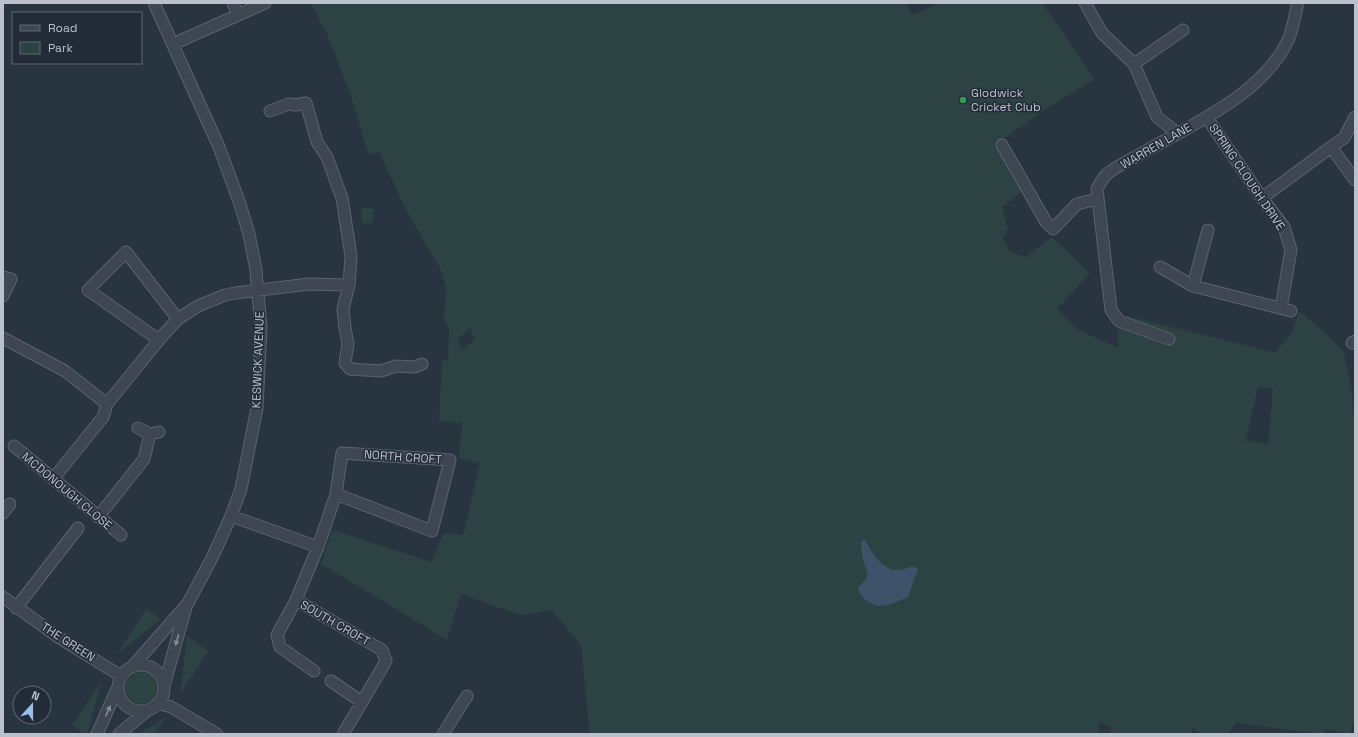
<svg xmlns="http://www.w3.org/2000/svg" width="1358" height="737" font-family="'Space Grotesk',sans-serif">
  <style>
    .green { fill: #2c4243; fill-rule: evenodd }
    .water { fill: #405269 }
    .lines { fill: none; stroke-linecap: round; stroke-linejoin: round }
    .street-casing { stroke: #5b646e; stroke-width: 13 }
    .street { stroke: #3d4651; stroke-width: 11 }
    .oneway { fill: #828a94 }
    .leisure-dot { fill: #2e9e5b; stroke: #222b37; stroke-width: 1.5 }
    .labels { text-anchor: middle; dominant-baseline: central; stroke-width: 3; stroke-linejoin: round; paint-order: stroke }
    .poi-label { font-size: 12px; fill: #bac1cb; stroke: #222b37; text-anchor: start }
    .street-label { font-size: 12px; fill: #bac1cb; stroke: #222b37 }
  </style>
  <rect width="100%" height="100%" fill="#293441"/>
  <path class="green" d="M311,3H906L912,15L940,3H1042L1095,79L1047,108L995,145L1026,189L1002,207L1008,229L1003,239L1010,252L1025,257L1052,237L1090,273L1057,309L1077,329L1118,348V314L1277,353V351L1293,330L1299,311L1326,333L1344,352L1352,393L1353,415L1355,419V716L1350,734L1325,729L1324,734L1236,723L1228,734H1208L1196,731L1192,725L1191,734H1111V727L1099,722L1098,734H590L581,646L552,610L520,615L461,594L447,640L321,564L332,530L432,562L443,533L463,535L480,463L459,459L462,423L439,421L442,362L448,358L449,327L444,319L446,288L440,268L409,216L379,152L369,155L350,93L328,36ZM470,328L475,339L462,350L458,339ZM1258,387L1273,389L1268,444L1246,441Z
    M366,207L373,209L374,215L373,222L367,224L362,223L361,215L362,209Z
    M146,609L161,619L117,654Z
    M187,636L208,651L180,695Z
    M125 688a16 16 0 1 1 32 0a16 16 0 1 1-32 0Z
    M102,681L87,734H85L72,725Z
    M166,717L154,734H138Z"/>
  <path class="water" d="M863,540H865C876,560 888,578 912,566L918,569L908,597C893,603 880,612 866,600C862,597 859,593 858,587L865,581L868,573C863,564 862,553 861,542Z"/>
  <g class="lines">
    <defs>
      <path id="street" d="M233,3L238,15
        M1085,3L1102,33L1134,64L1157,117L1177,133
        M173,44L265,3
        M1134,64L1183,30
        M270,111L289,104L295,105L306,103L317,142L327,157L342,198L351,256L349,285L343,309L345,328L348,344L345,363L350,369L381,371L396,366L415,367L422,364
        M1207,118L1262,198L1284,227L1291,250L1281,308
        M1002,145L1046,222L1053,229L1077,204L1097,199
        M1331,147L1344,138L1355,117
        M1262,198L1331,147L1355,180
        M1160,267L1193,286L1291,311
        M3,277L11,279L3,296
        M1193,286L1208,230
        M3,338L65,371L107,404
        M1169,339L1119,321L1111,310L1097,189C1099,185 1102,180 1105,176C1112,168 1136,157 1146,151C1195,123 1265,93 1289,38C1293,27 1295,14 1298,3
        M159,340L88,290L126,252L178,319
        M1352,343L1355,341
        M138,428L150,434L159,432
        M14,446L121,535
        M53,479L103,417L107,404L163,335L178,319L198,306L225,295L235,293L309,284L349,285
        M3,513L10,504
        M231,516L318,547
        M98,517L144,459L150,434
        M3,597L58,637L121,676
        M296,600L318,547L336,494L342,453L450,460L432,531L336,494
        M16,608L78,528
        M118 688a23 23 0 1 1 46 0a23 23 0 1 1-46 0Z
        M132,667L188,603L212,558L231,516L241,489L257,408L261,328L256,270L249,234L240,204L219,147L154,3
        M314,671L280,647L277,635L296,600L382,650L386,661L362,702L331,681
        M164,686L186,607
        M158,703L171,707L217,734
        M97,734L118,687
        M119,734L148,710
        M343,734L362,702
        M443,734L467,696"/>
    </defs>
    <use href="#street" class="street-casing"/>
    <use href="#street" class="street"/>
  </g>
  <defs><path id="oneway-solid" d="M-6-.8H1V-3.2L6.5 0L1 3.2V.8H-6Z"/></defs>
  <g class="oneway">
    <use href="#oneway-solid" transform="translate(177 640) rotate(106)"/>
    <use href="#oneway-solid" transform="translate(108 711) rotate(-66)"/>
  </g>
  <circle class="leisure-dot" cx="963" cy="100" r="4"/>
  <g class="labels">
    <g class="poi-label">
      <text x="971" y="93">Glodwick<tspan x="971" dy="14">Cricket Club</tspan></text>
    </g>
    <g class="street-label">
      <text transform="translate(1156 146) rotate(-30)">WARREN LANE</text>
      <text transform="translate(1247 177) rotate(56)">SPRING CLOUGH DRIVE</text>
      <text transform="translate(258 360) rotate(-88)">KESWICK AVENUE</text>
      <text transform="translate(403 457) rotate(4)">NORTH CROFT</text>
      <text transform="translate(67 491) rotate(40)">MCDONOUGH CLOSE</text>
      <text transform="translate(335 623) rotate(30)">SOUTH CROFT</text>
      <text transform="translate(68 642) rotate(33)">THE GREEN</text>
    </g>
  </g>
  <rect width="1358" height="737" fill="none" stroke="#bac1cb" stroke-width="8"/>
  <rect x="12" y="12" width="130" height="52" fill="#222b37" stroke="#5f6772"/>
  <rect x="20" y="25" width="20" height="6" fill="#3d4651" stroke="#5f6772"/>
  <text x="48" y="32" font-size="12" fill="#bac1cb">Road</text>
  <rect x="20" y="42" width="20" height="12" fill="#2c4243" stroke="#5f6772"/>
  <text x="48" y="52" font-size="12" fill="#bac1cb">Park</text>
  <g transform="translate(32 705) rotate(21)"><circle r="19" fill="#222b37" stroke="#5f6772"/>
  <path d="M0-3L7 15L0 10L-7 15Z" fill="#99bcf1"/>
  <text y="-6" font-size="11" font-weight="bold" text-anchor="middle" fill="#bac1cb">N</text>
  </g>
</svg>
